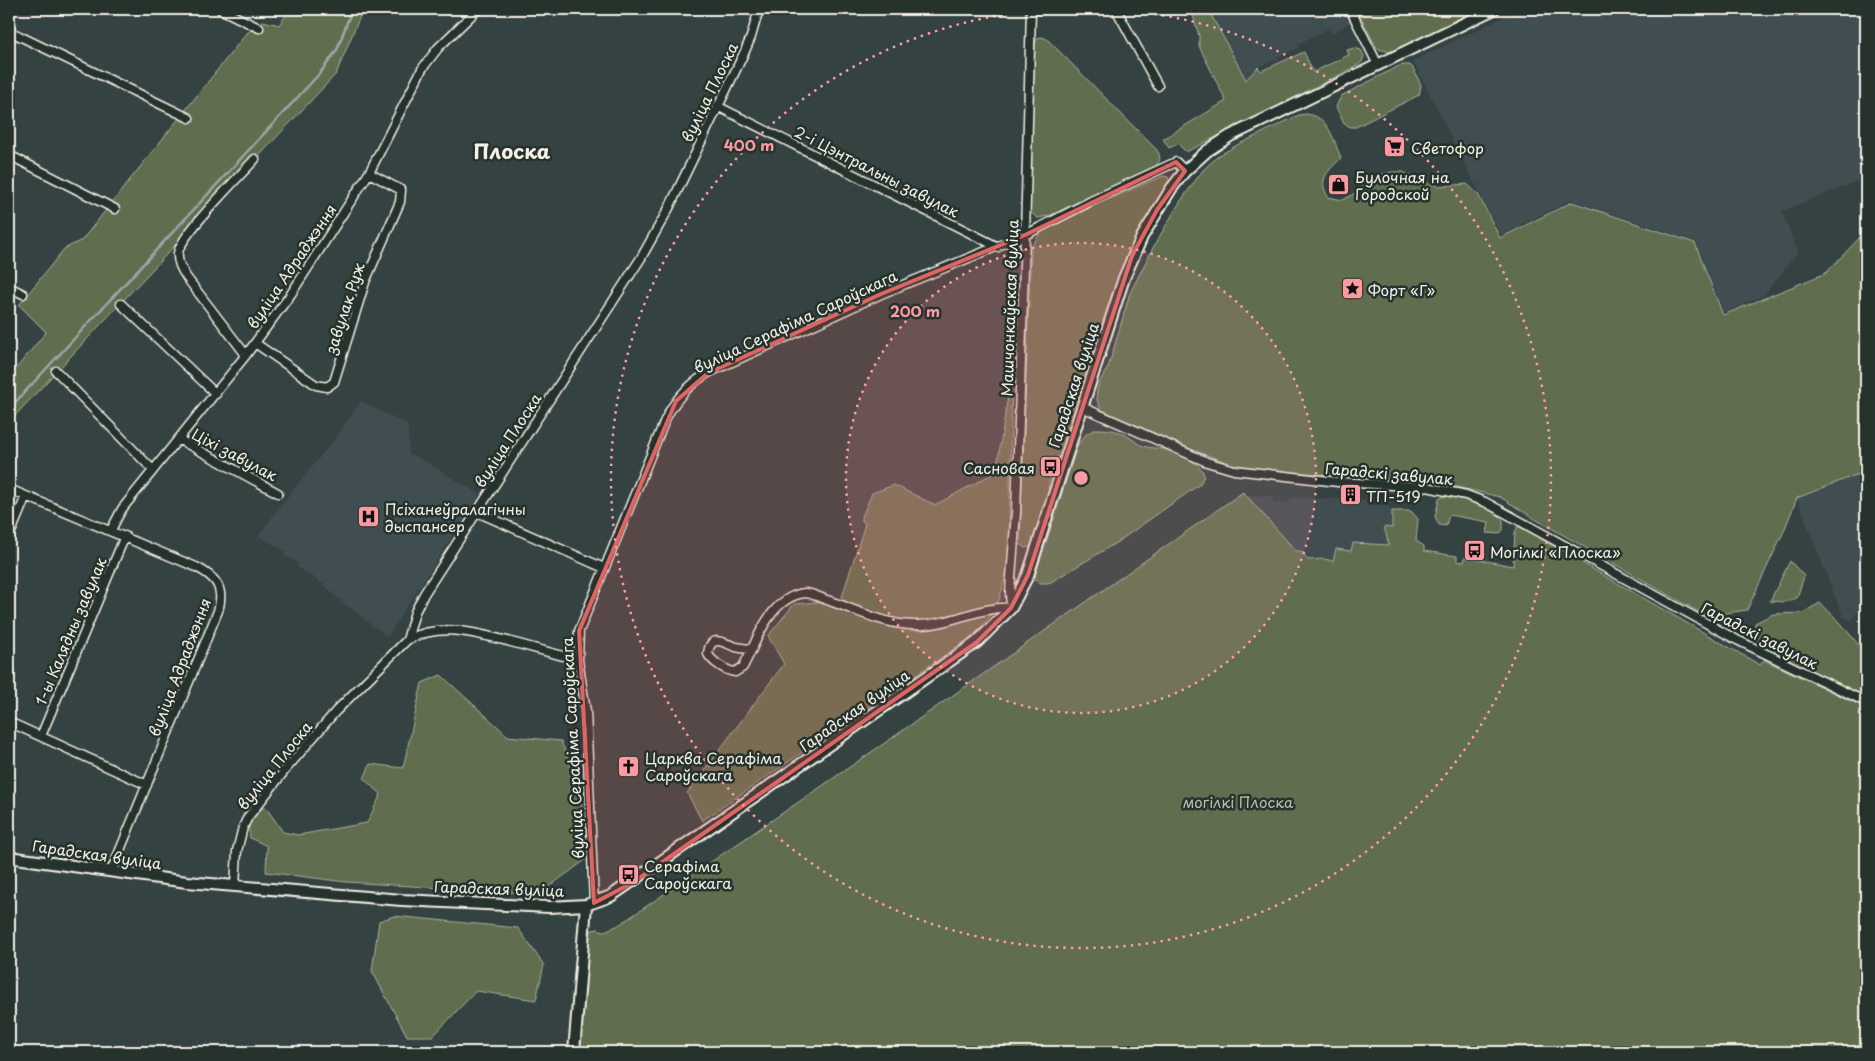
<svg xmlns="http://www.w3.org/2000/svg" width="1875" height="1061" font-family="'Playpen Sans',sans-serif">
  <style>
    .built { fill: #404d51 }
    .green { fill: #606e50; stroke: #aab09c }
    .lines { fill: none; stroke-linecap: round; stroke-linejoin: round }
    .stream { stroke: #9ba8aa; stroke-width: 2.5 }
    .street-casing { stroke: #f4f1e8; stroke-width: 11 }
    .secondary-casing { stroke: #f4f1e8; stroke-width: 14 }
    .street { stroke: #26332d; stroke-width: 8 }
    .secondary { stroke: #26332d; stroke-width: 10 }
    .marked { fill: #df6462; fill-opacity: 0.2; stroke: #df6462; stroke-width: 4; stroke-linejoin: round }
    .ring { fill: none; stroke: #ff9aa2; stroke-width: 2.5; stroke-dasharray: 2.5 5 }
    .labels { text-anchor: middle; dominant-baseline: central; stroke-width: 5; stroke-linejoin: round; paint-order: stroke }
    .street-label { font-size: 15px; fill: #f4f1e8; stroke: #26332d }
    .poi-label { font-size: 15px; fill: #f4f1e8; stroke: #26332d; text-anchor: start }
    .park-label { font-size: 15px; fill: #b9bdab; stroke: #26332d }
    .district-label { font-size: 20px; font-weight: bold; fill: #f4f1e8; stroke: #26332d }
    .centre { fill: #ff9aa2; stroke: #26332d; stroke-width: 2.5 }
    .ring-label { font-size: 15px; text-anchor: middle; font-weight: bold; fill: #ff9aa2; stroke: #26332d; stroke-width: 5; stroke-linejoin: round; paint-order: stroke }
  </style>
  <rect width="100%" height="100%" fill="#354242"/>
  <filter id="ink" filterUnits="userSpaceOnUse"><feTurbulence type="fractalNoise" baseFrequency=".02" numOctaves="2"/><feDisplacementMap in="SourceGraphic" scale="10" xChannelSelector="R" yChannelSelector="G"/><feConvolveMatrix kernelMatrix="1 2 1 2 8 2 1 2 1" color-interpolation-filters="sRGB"/></filter>
  <g filter="url(#ink)">
    <path class="built" d="M1208,9H1343L1351,22L1332,34L1328,29L1298,44L1299,48L1278,57L1279,60L1275,62L1274,60L1258,67L1246,80Z
      M1520,9H1866V178L1782,211L1798,252L1764,295L1724,313L1696,242L1571,200L1501,236L1413,61Z
      M361,401L408,425L409,455H414L480,494L387,637L341,601L323,584L296,566L299,564L284,555L286,551L258,536L283,502L337,436Z
      M1866,471V602L1851,620L1843,617L1797,498Z
      M1245,495L1273,496V502L1287,503L1293,498H1316L1370,500V505H1388L1392,511V528L1385,527L1389,545L1372,544L1351,551L1333,561L1324,559L1307,560L1301,551L1296,552Z"/>
    <path class="green" d="M290,9H363L336,74L9,422V377L46,332L19,305L64,249L82,240L246,34L263,21L279,25Z
      M1191,9H1208L1246,80L1258,67L1261,71L1304,52L1313,72L1349,55L1347,50L1354,48L1361,50L1364,56L1362,62L1355,67L1186,152L1178,144L1169,148L1163,139L1226,101L1199,46V36Z
      M1357,9H1479L1390,52L1379,49L1375,45Z
      M1042,37L1047,39L1156,149C1162,157 1161,162 1153,168L1049,216L1038,218L1031,213L1029,208L1035,44L1037,38Z
      M1401,65H1410L1413,68L1421,85L1419,95L1356,127H1351L1344,124L1336,107L1341,96Z
      M1306,114C1329,116 1333,139 1341,158C1329,171 1317,178 1328,197L1343,200L1357,192L1369,177L1391,172H1403L1429,184L1439,186L1467,184L1478,194L1500,238L1572,202L1695,243L1723,315L1826,273L1866,231V471L1797,498L1784,531L1747,610L1706,616L1535,519L1500,497L1457,487L1409,481L1267,470L1232,464L1198,452L1102,410C1091,396 1099,381 1108,368L1130,293L1155,244L1180,202L1203,170L1218,156L1237,145L1299,115Z
      M1163,176L1168,177L1170,183L1142,228L1129,253L1065,448L1056,461L1049,482L1048,499L1034,541L1030,547L1025,548L1021,545L1020,540L1031,247L1041,232L1098,204Z
      M1012,370L1009,547L1006,575L999,600L992,614L977,632L965,641L702,821L687,793L784,664L768,636L794,604L841,600L865,524L861,519L872,493L894,485L935,505L996,472Z
      M1096,429C1107,429 1118,430 1127,436C1133,439 1137,444 1143,446C1150,448 1156,448 1163,449C1175,451 1198,461 1203,472L1204,476L1200,484L1119,541L1051,582L1047,583H1039L1035,578L1036,573L1078,444L1086,434Z
      M1243,492L1296,551H1301L1308,560L1324,559L1333,561L1336,549L1351,551L1353,543L1389,545L1384,527L1392,528V511H1411L1418,519L1416,541L1424,546V551L1457,556V561L1464,562L1465,557L1513,566L1515,532L1518,526L1760,665L1764,660L1866,708V1052H580L589,938L592,930L598,929L604,931L617,926L638,912L892,738Z
      M1444,496C1460,497 1493,507 1503,520V530L1499,534L1487,533L1489,522L1449,515L1446,526L1439,525L1435,517L1439,499Z
      M1790,561L1804,576L1797,598L1784,602L1770,601Z
      M1820,603L1839,621L1866,654V696L1806,670L1755,639V623L1773,614L1802,613Z
      M441,675L508,736L561,741L581,793L584,861L539,894L346,882L266,872L267,846L250,838L248,821L265,806L283,832L298,835L367,823L381,794L364,779L370,764L403,768L422,683Z
      M394,916L518,928L544,965L536,1000L476,991L433,1036H407L372,971L379,921Z"/>
    <g class="lines">
      <path class="stream" d="M9,409L321,72L337,50L352,9"/>
      <defs>
        <path id="street" d="M220,9L259,28
          M1116,9L1158,86
          M1350,9L1378,65
          M9,31L189,118
          M717,106L998,247
          M9,155L115,209
          M9,287L23,294
          M121,304L216,394
          M255,343L316,385L327,387L334,382L365,282L400,202L401,190L369,173
          M246,355L187,278C182,271 177,262 178,253C181,234 240,176 255,159
          M56,371L153,470
          M1082,407L1207,462L1234,470L1338,482L1427,487L1466,495L1485,502L1737,640L1866,702
          M178,439L278,493
          M9,489L196,567C216,577 225,588 218,611L111,872
          M477,512L604,568
          M111,530L122,509L246,355L291,294L369,173L422,69L438,48L478,9
          M9,537L26,496
          M407,640C442,622 475,633 511,642C534,648 556,654 578,660
          M752,649L743,667L735,672C726,671 712,662 708,654C710,633 724,643 736,647C741,648 747,649 752,649C762,626 777,596 805,593C812,593 823,599 830,601C858,611 888,626 918,625C951,625 979,606 1011,608L1010,591L1016,512L1025,235L1031,9
          M9,722L147,785
          M41,736L125,536
          M235,886L237,851L243,827L248,817L286,769L336,711L407,640L415,612L424,594L641,258L669,208L745,51L751,37L759,9
          M594,903L586,711L578,660L579,631L665,420C675,399 688,385 708,373L881,294L1025,235L1089,202L1176,162L1185,171"/>
        <path id="secondary" d="M9,857L187,882L402,900L549,907L586,905L611,896L977,642L1011,608L1028,575L1124,278L1142,237L1171,189L1185,171L1207,151L1230,136L1494,9
          M574,1052L586,905"/>
      </defs>
      <use href="#street" class="street-casing"/>
      <use href="#secondary" class="secondary-casing"/>
      <use href="#street" class="street"/>
      <use href="#secondary" class="secondary"/>
    </g>
  </g>
  <path class="marked" d="M1176,162L1185,171L1157,210L1132,256L1028,575L1011,608L977,642L634,882L594,903L579,631L676,401L708,373L881,294L1025,235Z"/>
  <circle cx="1081" cy="478" r="235" fill="#ff9aa2" fill-opacity=".12"/>
  <g class="ring">
    <circle cx="1081" cy="478" r="235"/>
    <path d="M1110 9A470 470 0 1 1 1052 9"/>
  </g>
  <defs>
    <symbol id="supermarket-square" viewBox="-11 -11 22 22"><rect x="-9" y="-9" width="18" height="18" rx="4" fill="#ff9aa2" stroke="#26332d"/><path d="M-6-5.5h2.5l.6 2H6L4.5 2H-2.5L-4.4-4H-6ZM-1.5 3.2a1.3 1.3 0 1 0 .1 0ZM3 3.2a1.3 1.3 0 1 0 .1 0Z" fill="#111"/></symbol>
    <symbol id="shop-square" viewBox="-11 -11 22 22"><rect x="-9" y="-9" width="18" height="18" rx="4" fill="#ff9aa2" stroke="#26332d"/><path d="M-5-2.5h2.3a2.7 3.5 0 0 1 5.4 0H5L5.5 6h-11ZM-1.5-2.5h3a1.5 2.3 0 0 0-3 0Z" fill="#111"/></symbol>
    <symbol id="sight-square" viewBox="-11 -11 22 22"><rect x="-9" y="-9" width="18" height="18" rx="4" fill="#ff9aa2" stroke="#26332d"/><path d="M0-6L1.8-2.2L6-1.7L2.9 1.2L3.7 5.4L0 3.3L-3.7 5.4L-2.9 1.2L-6-1.7L-1.8-2.2Z" fill="#111"/></symbol>
    <symbol id="bus-square" viewBox="-11 -11 22 22"><rect x="-9" y="-9" width="18" height="18" rx="4" fill="#ff9aa2" stroke="#26332d"/><path d="M-5-6H5V4H4V6H2V4H-2V6H-4V4H-5ZM-3.5-4V0h7V-4ZM-3.5 1.2v1.5H-2V1.2ZM2 1.2v1.5H3.5V1.2Z" fill="#111"/></symbol>
    <symbol id="building-square" viewBox="-11 -11 22 22"><rect x="-9" y="-9" width="18" height="18" rx="4" fill="#ff9aa2" stroke="#26332d"/><path d="M-4-6H4V6H1V3H-1V6H-4ZM-2.5-4.3h1.7v1.8h-1.7ZM.8-4.3h1.7v1.8H.8ZM-2.5-1h1.7V.8h-1.7ZM.8-1h1.7V.8H.8Z" fill="#111"/></symbol>
    <symbol id="hospital-square" viewBox="-11 -11 22 22"><rect x="-9" y="-9" width="18" height="18" rx="4" fill="#ff9aa2" stroke="#26332d"/><path d="M-5-5h3v3.5h4V-5h3V5h-3V1.5h-4V5h-3Z" fill="#111"/></symbol>
    <symbol id="church-square" viewBox="-11 -11 22 22"><rect x="-9" y="-9" width="18" height="18" rx="4" fill="#ff9aa2" stroke="#26332d"/><path d="M-1.2-6h2.4v3.5h3.3v2.4h-3.3V6h-2.4V-.1h-3.3v-2.4h3.3Z" fill="#111"/></symbol>
  </defs>
  <g fill-rule="evenodd">
    <use href="#supermarket-square" x="1382" y="134" width="25" height="25"/>
    <use href="#shop-square" x="1326" y="172" width="25" height="25"/>
    <use href="#sight-square" x="1340" y="276" width="25" height="25"/>
    <use href="#bus-square" x="1038" y="454" width="25" height="25"/>
    <use href="#building-square" x="1338" y="482" width="25" height="25"/>
    <use href="#hospital-square" x="356" y="504" width="25" height="25"/>
    <use href="#bus-square" x="1462" y="538" width="25" height="25"/>
    <use href="#church-square" x="616" y="754" width="25" height="25"/>
    <use href="#bus-square" x="616" y="862" width="25" height="25"/>
  </g>
  <g class="labels">
    <g class="street-label">
      <text transform="translate(709 92) rotate(-64)">вуліца Плоска</text>
      <text transform="translate(877 171) rotate(27)">2-і Цэнтральны завулак</text>
      <text transform="translate(291 266) rotate(-56)">вуліца Адраджэння</text>
      <text transform="translate(344 308) rotate(-72)">завулак Руж</text>
      <text transform="translate(1009 308) rotate(-88)">Машчонкаўская вуліца</text>
      <text transform="translate(795 321) rotate(-25)">вуліца Серафіма Сароўскага</text>
      <text transform="translate(1073 385) rotate(-72)">Гарадская вуліца</text>
      <text transform="translate(507 440) rotate(-57)">вуліца Плоска</text>
      <text transform="translate(235 454) rotate(28)">Ціхі завулак</text>
      <text transform="translate(1389 473) rotate(5)">Гарадскі завулак</text>
      <text transform="translate(70 631) rotate(-67)">1-ы Калядны завулак</text>
      <text transform="translate(1760 635) rotate(27)">Гарадскі завулак</text>
      <text transform="translate(179 667) rotate(-69)">вуліца Адраджэння</text>
      <text transform="translate(854 710) rotate(-35)">Гарадская вуліца</text>
      <text transform="translate(572 748) rotate(-93)">вуліца Серафіма Сароўскага</text>
      <text transform="translate(274 765) rotate(-51)">вуліца Плоска</text>
      <text transform="translate(97 854) rotate(8)">Гарадская вуліца</text>
      <text transform="translate(499 888) rotate(2)">Гарадская вуліца</text>
    </g>
    <g class="poi-label">
      <text x="1411" y="147">Светофор</text>
      <text x="1355" y="176">Булочная на<tspan x="1355" dy="17">Городской</tspan></text>
      <text x="1368" y="289">Форт «Г»</text>
      <text x="1035" y="467" text-anchor="end">Сасновая</text>
      <text x="1366" y="495">ТП-519</text>
      <text x="385" y="508">Псіханеўралагічны<tspan x="385" dy="17">дыспансер</tspan></text>
      <text x="1490" y="551">Могілкі «Плоска»</text>
      <text x="645" y="757">Царква Серафіма<tspan x="645" dy="17">Сароўскага</tspan></text>
      <text x="644" y="865">Серафіма<tspan x="644" dy="17">Сароўскага</tspan></text>
    </g>
    <g class="park-label">
      <text x="1238" y="801">могілкі Плоска</text>
    </g>
    <g class="district-label">
      <text x="512" y="151">Плоска</text>
    </g>
  </g>
  <circle cx="1081" cy="478" r="8" class="centre"/>
  <g class="ring-label">
    <text x="749" y="151">400 m</text>
    <text x="915" y="317">200 m</text>
  </g>
  <rect width="1875" height="1061" fill="none" stroke="#26332d" stroke-width="30"/>
  <rect x="15" y="15" width="1845" height="1031" fill="none" stroke="#f4f1e8" stroke-width="2" filter="url(#ink)"/>
</svg>
